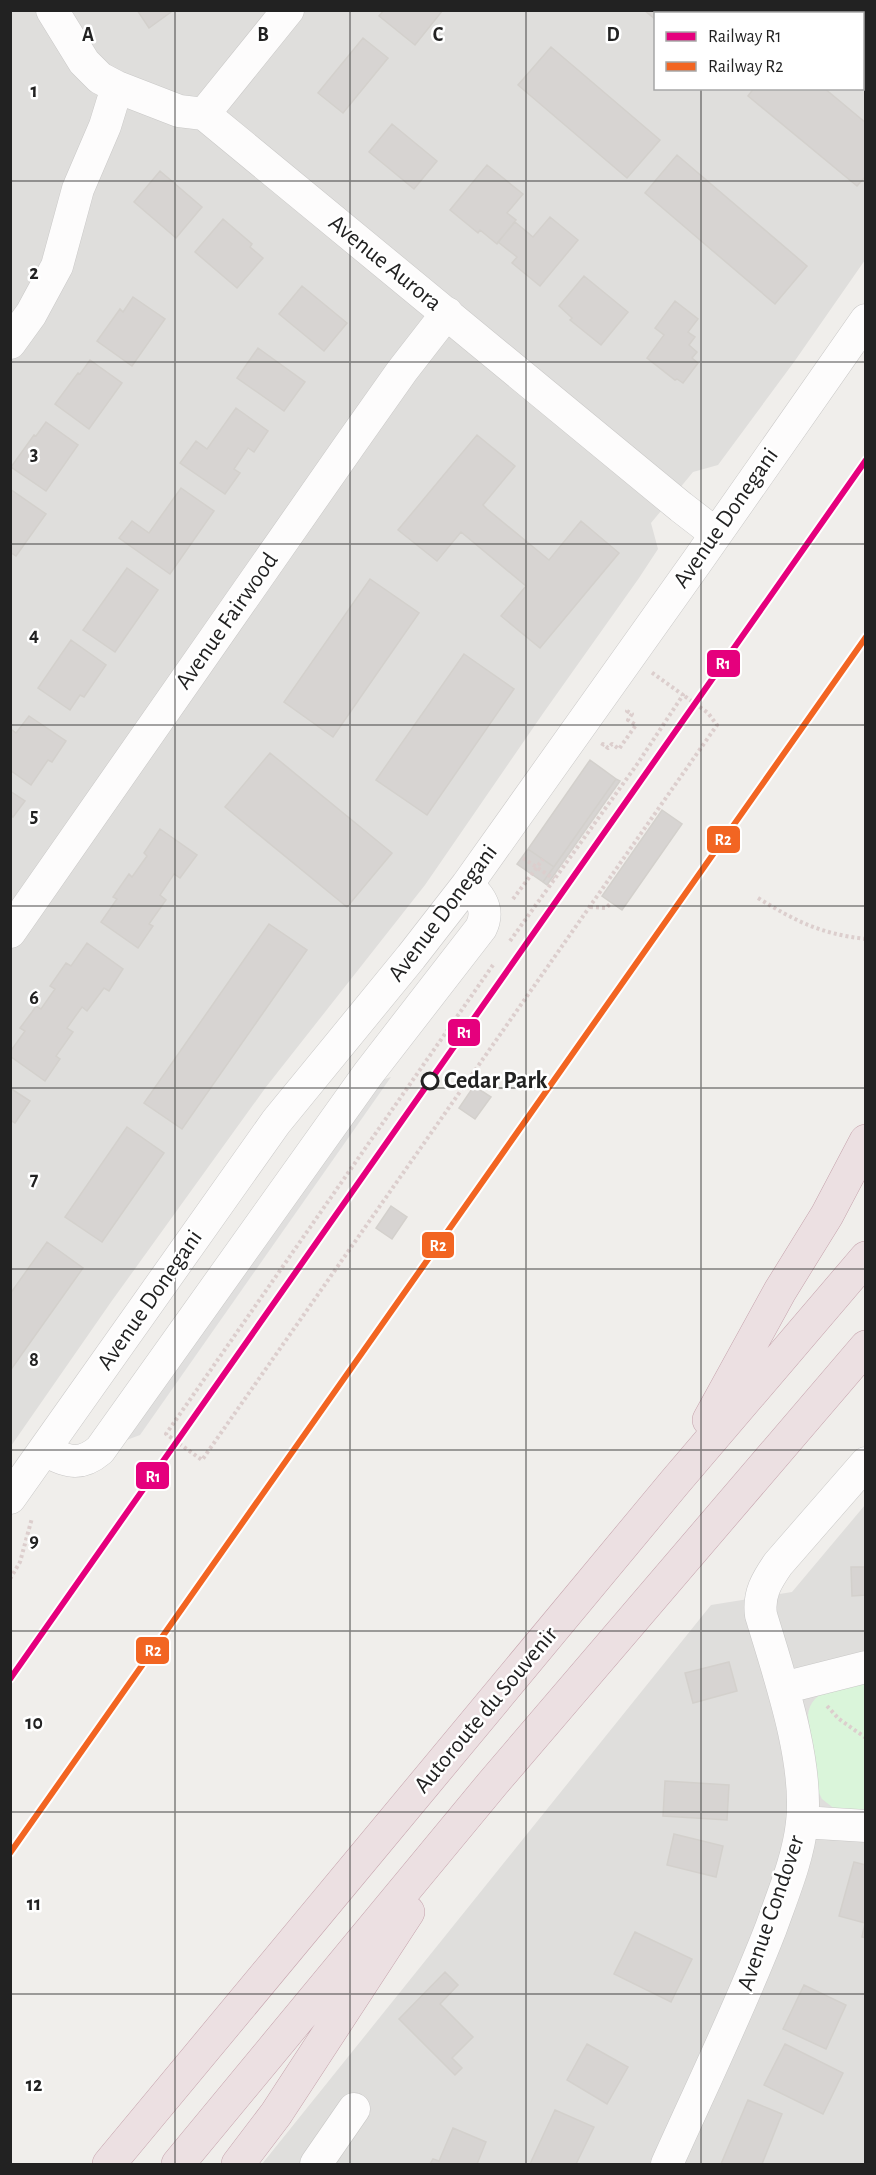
<svg xmlns="http://www.w3.org/2000/svg" width="876" height="2175" font-family="'Alegreya Sans',sans-serif">
  <style>
    .residential { fill: #dfdedc; fill-rule: evenodd }
    .park { fill: #daf5da }
    .parking { fill: #e0dfde }
    .building { fill: #d7d4d2; stroke: #d3d0cc; stroke-width: 1.5 }
    .lines { fill: none; stroke-linecap: round; stroke-linejoin: round }
    .minor-casing { stroke: #c9c8c7; stroke-width: 33 }
    .highway-casing { stroke: #c5a2ac; stroke-width: 34 }
    .path { stroke: #dccecd; stroke-width: 4; stroke-dasharray: 3 3; stroke-linecap: butt }
    .minor { stroke: #fdfcfc; stroke-width: 32 }
    .highway { stroke: #ece0e2; stroke-width: 33 }
    .rail-1-casing { stroke: #fff; stroke-width: 10 }
    .rail-2-casing { stroke: #fff; stroke-width: 10 }
    .rail-1 { stroke: #e5007d; stroke-width: 6 }
    .rail-2 { stroke: #f26522; stroke-width: 6 }
    .grid { fill: none; stroke: #222; stroke-width: 1.5; stroke-opacity: 0.55 }
    .stop-dot { fill: #fff; stroke: #222; stroke-width: 3 }
    .labels { text-anchor: middle; dominant-baseline: central; stroke-width: 5; stroke-linejoin: round; paint-order: stroke }
    .street-label { font-size: 24px; fill: #222; stroke: #fff }
    .stop-label { font-size: 24px; font-weight: bold; fill: #222; stroke: #fff; text-anchor: start }
    .grid-label { font-size: 20px; text-anchor: middle; font-weight: bold; fill: #222; stroke: #fff; stroke-width: 5; stroke-linejoin: round; paint-order: stroke }
    .line-badge { stroke: #fff; stroke-width: 2 }
    .badge-label { font-size: 16px; text-anchor: middle; font-weight: bold; fill: #fff }
  </style>
  <rect width="100%" height="100%" fill="#f0eeeb"/>
  <path class="residential" d="M11,11H865V260L794,362L718,465L693,472L651,523L658,549L639,578L544,712L425,885L266,1087L111,1302L11,1446ZM656,14H862V88H656Z
    M865,1505V2164H262L711,1605L792,1592Z"/>
  <path class="park" d="M865,1680V1813L836,1810L822,1799L818,1791L808,1715C811,1688 843,1686 865,1680Z"/>
  <path class="parking" d="M391,1077L140,1435L100,1450L359,1087Z"/>
  <path class="building" d="M137,10H170L171,12L149,28Z
    M384,10H443L415,45L379,16Z
    M644,10H731L735,14H656V20Z
    M363,38L388,58L343,113L318,93Z
    M551,47L660,140L627,178L518,85Z
    M754,88H824L866,123V176L857,186L748,96Z
    M392,124L437,161L414,189L369,152Z
    M677,155L807,266L775,304L645,193Z
    M487,165L523,194L507,213L516,220L497,244L480,230L478,233L450,210Z
    M160,171L202,207L176,238L134,202Z
    M550,217L578,240L540,286L512,263L517,257L498,242L515,222L533,237Z
    M223,219L252,244L250,247L263,258L237,288L195,252Z
    M584,276L628,312L601,345L570,320L572,318L559,306Z
    M302,286L347,323L324,351L279,314Z
    M133,297L165,319L132,366L97,341L120,309L123,312Z
    M675,301L698,319L688,332L695,337L689,345L697,352L692,358L698,363L683,383L677,379L675,380L647,358L664,335L655,328Z
    M258,348L305,382L284,411L237,378Z
    M90,360L122,383L89,429L55,404L78,373L80,374Z
    M236,408L268,431L254,452L248,448L234,469L240,473L225,494L180,463L196,441L207,449Z
    M46,422L78,445L46,491L11,467L34,435L36,436Z
    M477,435L515,466L483,505L487,509L549,560L581,521L619,553L540,648L501,616L526,586L461,532L437,561L398,530Z
    M181,488L214,511L170,574L119,538L132,521L149,533Z
    M10,489L46,514L16,556L10,552Z
    M127,568L158,590L115,652L83,630Z
    M370,579L419,613L333,737L284,702Z
    M71,640L106,665L84,697L80,695L70,710L38,688Z
    M464,654L514,689L427,815L376,780Z
    M29,716L66,741L52,762L48,760L31,785L10,770V732L12,730L16,733Z
    M270,753L392,853L347,907L225,807Z
    M590,760L616,779L554,867L528,849Z
    M616,779L620,781L547,885L543,882Z
    M10,791L25,801L13,817L10,814Z
    M662,810L682,824L622,910L602,896Z
    M160,829L197,855L180,878L174,874L160,895L166,900L149,924L153,926L138,948L101,922L117,899L113,897L129,874L132,877L147,856L144,853Z
    M528,849L554,867L543,882L517,864Z
    M269,924L307,950L182,1129L144,1103Z
    M87,943L123,969L109,991L104,988L87,1011L82,1007L67,1028L73,1032L56,1056L60,1059L45,1081L10,1056V1052L25,1031L20,1028L32,1012L36,1006L41,1009L55,989L50,986L66,963L71,966Z
    M474,1086L491,1097L475,1119L459,1108Z
    M10,1088L30,1101L15,1123L10,1120Z
    M127,1127L164,1153L102,1242L65,1217Z
    M391,1206L407,1217L392,1239L376,1228Z
    M47,1242L83,1268L10,1371V1294Z
    M851,1567H866V1595L852,1596Z
    M729,1662L737,1691L693,1703L685,1673Z
    M665,1781L729,1785L727,1820L663,1816Z
    M674,1834L723,1846L716,1877L667,1865Z
    M854,1862L866,1865V1938L862,1937L865,1923L839,1916Z
    M635,1932L692,1959L671,2002L614,1974Z
    M445,1972L458,1985L440,2004L473,2037L452,2058L462,2068L455,2075L399,2019Z
    M804,1985L846,2005L826,2049L783,2029Z
    M587,2044L628,2067L607,2104L567,2080Z
    M785,2044L843,2073L823,2114L764,2085Z
    M748,2100L782,2114L762,2164H721Z
    M555,2110L594,2127L576,2164H530Z
    M453,2128L486,2142L477,2164H430L433,2159L439,2161Z"/>
  <g class="lines">
    <defs>
      <path id="minor" d="M52,10L84,62L100,78L117,87L179,111L204,114L681,507L716,534
        M204,114L288,10
        M10,343L31,314L57,266L78,189L105,126L117,87
        M10,932L349,446L402,371L447,313
        M44,1450C66,1461 79,1468 100,1450L368,1074L481,928C490,910 481,897 467,885
        M10,1498L276,1122L411,957L467,885L698,560L866,320
        M783,1688L866,1667
        M802,1822L866,1826
        M316,2164L354,2109
        M667,2164C702,2086 740,2008 771,1928C783,1894 798,1859 802,1823C809,1761 779,1675 761,1615C758,1594 767,1580 778,1564L866,1463"/>
      <path id="highway" d="M709,1420L780,1291L827,1215L866,1141
        M109,2164L675,1482L866,1258
        M178,2164L493,1783L866,1347
        M238,2164L276,2114L408,1912"/>
    </defs>
    <use href="#minor" class="minor-casing"/>
    <use href="#highway" class="highway-casing"/>
    <path class="path" d="M602,746L603,744L608,748L612,744L619,749L636,725L628,720L632,714L627,711L628,710
      M523,858L554,879
      M758,898C795,921 821,934 866,939
      M513,899L543,859
      M590,907L606,908L611,903
      M510,941L638,763L683,695L651,672
      M493,965L166,1434L202,1460L717,725L708,713L683,695
      M10,1579L20,1562L32,1518
      M827,1706L839,1719L866,1738"/>
    <use href="#minor" class="minor"/>
    <use href="#highway" class="highway"/>
    <defs>
      <path id="rail-1" d="M10,1679L866,460"/>
      <path id="rail-2" d="M10,1853L866,637"/>
    </defs>
    <use href="#rail-1" class="rail-1-casing"/>
    <use href="#rail-2" class="rail-2-casing"/>
    <use href="#rail-1" class="rail-1"/>
    <use href="#rail-2" class="rail-2"/>
  </g>
  <path class="grid" d="M175,10V2164M350,10V2164M526,10V2164M701,10V14M701,88V2164M10,181H866M10,362H866M10,544H866M10,725H866M10,906H866M10,1088H866M10,1269H866M10,1450H866M10,1631H866M10,1812H866M10,1994H866"/>
  <circle class="stop-dot" cx="430" cy="1081" r="8"/>
  <g class="labels">
    <g class="street-label">
      <text transform="translate(385 263) rotate(39)">Avenue Aurora</text>
      <text transform="translate(726 518) rotate(-55)">Avenue Donegani</text>
      <text transform="translate(227 621) rotate(-55)">Avenue Fairwood</text>
      <text transform="translate(443 913) rotate(-53)">Avenue Donegani</text>
      <text transform="translate(150 1300) rotate(-55)">Avenue Donegani</text>
      <text transform="translate(486 1710) rotate(-50)">Autoroute du Souvenir</text>
      <text transform="translate(771 1913) rotate(-71)">Avenue Condover</text>
    </g>
    <g class="stop-label">
      <text x="444" y="1081">Cedar Park</text>
    </g>
  </g>
  <g class="grid-label">
    <text x="88" y="41">A</text>
    <text x="263" y="41">B</text>
    <text x="438" y="41">C</text>
    <text x="613" y="41">D</text>
    <text x="34" y="97">1</text>
    <text x="34" y="279">2</text>
    <text x="34" y="460">3</text>
    <text x="34" y="641">4</text>
    <text x="34" y="822">5</text>
    <text x="34" y="1004">6</text>
    <text x="34" y="1185">7</text>
    <text x="34" y="1366">8</text>
    <text x="34" y="1547">9</text>
    <text x="34" y="1729">10</text>
    <text x="34" y="1910">11</text>
    <text x="34" y="2091">12</text>
  </g>
  <g class="line-badge">
    <rect x="706" y="649" width="35" height="29" rx="6" fill="#e5007d"/>
    <rect x="706" y="825" width="35" height="29" rx="6" fill="#f26522"/>
    <rect x="447" y="1018" width="34" height="29" rx="6" fill="#e5007d"/>
    <rect x="421" y="1231" width="34" height="28" rx="6" fill="#f26522"/>
    <rect x="135" y="1461" width="35" height="29" rx="6" fill="#e5007d"/>
    <rect x="135" y="1636" width="35" height="29" rx="6" fill="#f26522"/>
  </g>
  <g class="badge-label">
    <text x="723" y="669">R1</text>
    <text x="723" y="845">R2</text>
    <text x="464" y="1038">R1</text>
    <text x="438" y="1251">R2</text>
    <text x="153" y="1482">R1</text>
    <text x="153" y="1656">R2</text>
  </g>
  <rect width="876" height="2175" fill="none" stroke="#222222" stroke-width="24"/>
  <rect x="654" y="12" width="210" height="78" fill="#ffffff" stroke="#a7a7a7" stroke-width="1.5"/>
  <rect x="666" y="32" width="30" height="9" fill="#e5007d" stroke="#a7a7a7" stroke-width="1.5"/>
  <text x="708" y="42" font-size="18" fill="#222222">Railway R1</text>
  <rect x="666" y="62" width="30" height="9" fill="#f26522" stroke="#a7a7a7" stroke-width="1.5"/>
  <text x="708" y="72" font-size="18" fill="#222222">Railway R2</text>
</svg>
